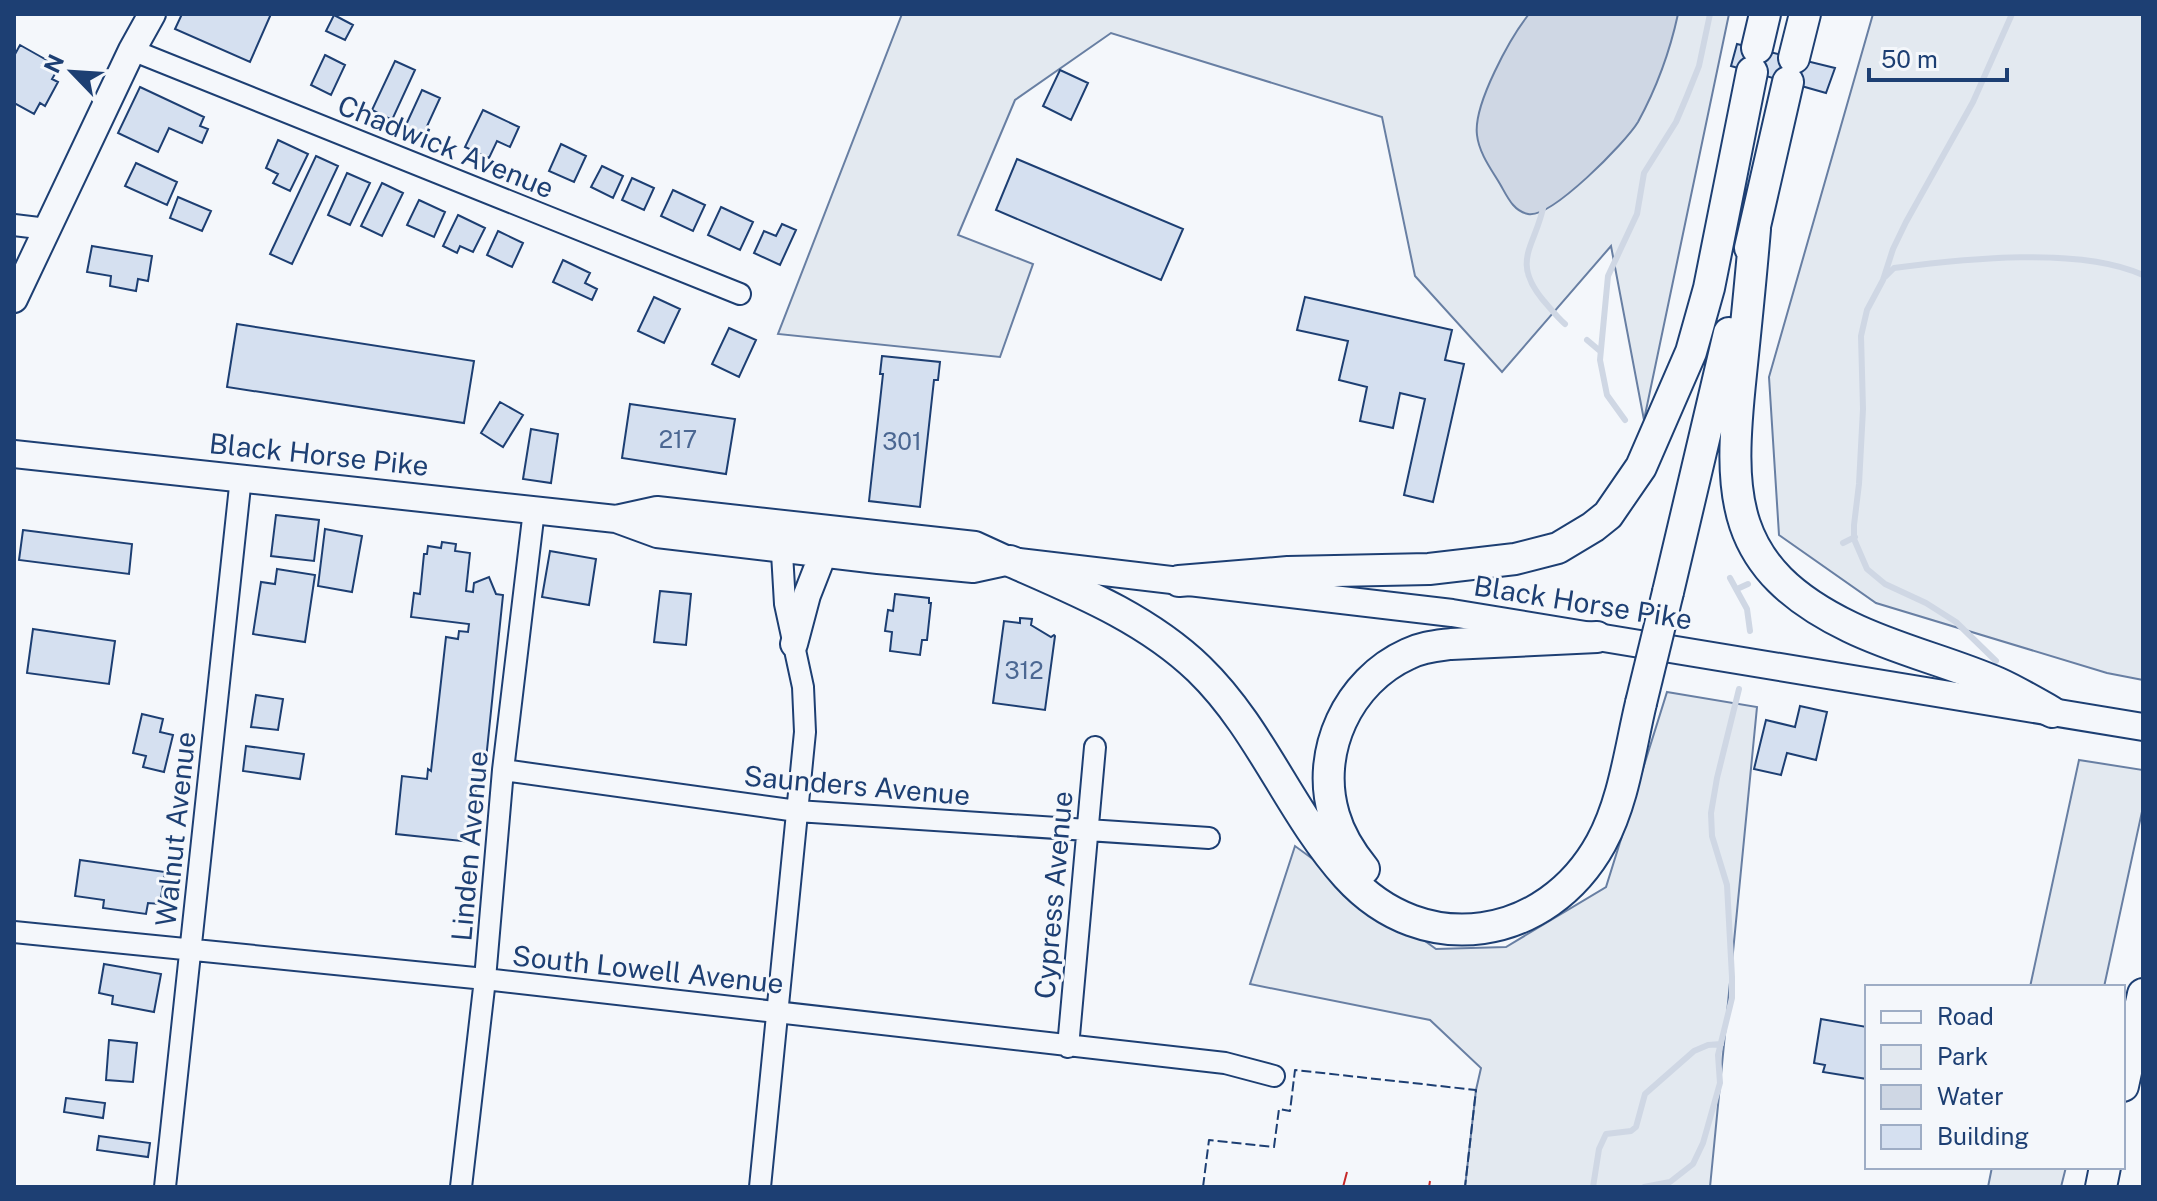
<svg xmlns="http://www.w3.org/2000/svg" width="2157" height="1201" font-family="'Public Sans',sans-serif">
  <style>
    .green { fill: #e3e9f0; stroke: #687fa3; stroke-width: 2 }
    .water { fill: #cfd7e4; stroke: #687fa3; stroke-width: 2 }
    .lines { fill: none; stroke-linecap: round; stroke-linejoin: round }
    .stream { stroke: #cfd7e4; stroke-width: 6 }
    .building { fill: #d5e0f0; stroke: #1d3f73; stroke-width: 2 }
    .minor-casing { stroke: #1d3f73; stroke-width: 24 }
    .major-casing { stroke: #1d3f73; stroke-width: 30 }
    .highway-casing { stroke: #1d3f73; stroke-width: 34 }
    .minor { stroke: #f4f7fb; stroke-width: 20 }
    .major { stroke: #f4f7fb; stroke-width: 26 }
    .highway { stroke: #f4f7fb; stroke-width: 30 }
    .highway-bridge-casing { stroke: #1d3f73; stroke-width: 34; stroke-linecap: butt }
    .highway-bridge { stroke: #f4f7fb; stroke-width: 30 }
    .fence { stroke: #1d3f73; stroke-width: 2; stroke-dasharray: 10 4; stroke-linecap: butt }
    .power { stroke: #c62828; stroke-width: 2; stroke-dasharray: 28 6 4 6; stroke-linecap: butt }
    .labels { text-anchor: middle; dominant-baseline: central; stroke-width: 6; stroke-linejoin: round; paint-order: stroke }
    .number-label { font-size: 24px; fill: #4b6792 }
    .street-label { font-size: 28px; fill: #1d3f73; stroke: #f4f7fb }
  </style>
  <rect width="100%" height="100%" fill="#f4f7fb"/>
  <path class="green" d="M902,14H1729L1644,420L1611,246L1502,372L1415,276L1382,117L1111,33L1015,100L958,235L1033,264L1000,357L778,334Z
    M1873,14H2143V680L2107,673L1876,603L1779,535L1769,377Z
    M1667,692L1757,707L1710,1187H1465L1476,1090L1481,1068L1430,1020L1250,984L1295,846L1436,949L1506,947L1606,887Z
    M2079,760L2143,770V807L2104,987H2030Z
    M1992,1167H2066L2061,1187H1988Z"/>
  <path class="water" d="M1529,14H1678C1670,51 1656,89 1638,122C1626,142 1551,219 1528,214C1513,211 1507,196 1500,184C1491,169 1479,153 1477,135C1473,105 1510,38 1529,14Z"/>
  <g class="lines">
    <path class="stream" d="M1544,204C1536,246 1510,260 1543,300C1550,308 1557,317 1565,324
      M1885,277L1894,268C1963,259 2080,246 2143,275
      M1587,340L1600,351
      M1625,420L1607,395L1600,360L1608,276L1637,214L1644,173L1676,122L1687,96L1699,66L1710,14
      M1843,543L1855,537
      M1730,578L1747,609L1750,631
      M1737,589L1748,584
      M1996,661L1956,622L1926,603L1885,584L1867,569L1854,539V525L1859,484L1863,409L1861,336L1867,310L1883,280L1893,249L1906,222L1973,102L2012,14
      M1593,1187L1599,1149L1606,1134L1631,1131L1636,1127L1645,1094L1694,1051L1708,1045L1721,1044
      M1644,1187L1670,1182L1693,1164L1703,1143L1720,1083L1718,1055L1732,998V977L1727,885L1712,836L1711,813L1717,778L1739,689"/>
  </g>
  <path class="building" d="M182,14H271L250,62L175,29Z
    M334,15L353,25L345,40L326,31Z
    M1737,44L1835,68L1826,93L1731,66Z
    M20,45L59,67L52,79L58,82L45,106L40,103L34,114L14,103V56Z
    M325,55L345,65L331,95L311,85Z
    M395,61L415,70L392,120L372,110Z
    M1060,70L1088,83L1071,120L1043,106Z
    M140,87L204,117L200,126L208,129L202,143L169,128L158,152L118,133Z
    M422,90L440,98L423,135L405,127Z
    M483,110L519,127L510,147L497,141L489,158L465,147Z
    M278,140L308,154L290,191L273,183L278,174L266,168Z
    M561,144L586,156L574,182L549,171Z
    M316,156L338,166L292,264L270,254Z
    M1017,159L1183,229L1161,280L996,210Z
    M136,163L177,182L167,205L125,186Z
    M602,166L623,176L613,198L591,187Z
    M347,173L370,183L350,225L328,215Z
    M632,178L654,188L644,210L622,200Z
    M382,183L403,193L382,236L361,226Z
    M673,190L705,205L693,231L661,216Z
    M178,197L211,211L202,231L170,218Z
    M419,200L445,212L434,237L407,225Z
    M721,207L753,222L740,250L708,235Z
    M458,215L485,228L473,252L460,246L457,253L443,246Z
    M782,224L796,230L780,265L754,253L764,231L776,236Z
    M498,231L523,243L512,267L487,255Z
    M92,246L152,256L148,281L138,279L136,291L110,286L111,276L87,272Z
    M563,260L590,273L585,283L597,289L592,300L553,282Z
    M654,297L680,309L664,343L638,331Z
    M1305,297L1452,330L1445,360L1464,364L1433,502L1404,495L1425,399L1400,393L1393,428L1360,421L1367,387L1339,380L1348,341L1297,330Z
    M237,324L474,361L464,423L227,387Z
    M729,328L756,340L739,377L712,364Z
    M882,356L940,362L938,380H934L920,507L869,501L883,374H880Z
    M500,402L523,415L503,447L481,433Z
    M630,404L735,419L726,474L622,458Z
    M531,429L558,434L551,483L523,479Z
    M276,515L319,520L314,561L271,556Z
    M325,529L362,536L352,592L318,586Z
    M23,530L132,544L129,574L19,560Z
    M442,542L456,544L455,551L470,553L466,591L473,592L474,583L489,577L496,594L503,595L484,779L477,778L471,842L396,834L402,776L427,779L428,769L431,771L446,637L458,639L459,631L468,632L469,624L411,617L414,593L420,594L424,554H427L428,546L441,548Z
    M550,551L596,559L589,605L542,597Z
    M277,569L315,575L305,642L253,634L261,582L275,584Z
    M660,591L691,594L686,645L654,642Z
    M895,594L929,598V603H931L927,640H922L920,655L890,651L892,632L885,631L888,610L893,611Z
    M1020,618L1032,619L1031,625L1051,637L1054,635L1055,636L1045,710L993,703L1004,621L1020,623Z
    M33,629L115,641L109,684L27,673Z
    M256,695L283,699L278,730L251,727Z
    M1800,706L1827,712L1816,760L1787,753L1781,775L1754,769L1766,720L1795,727Z
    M142,714L163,719L160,732L173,735L164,772L143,767L146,756L133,753Z
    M246,746L304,754L300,779L243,771Z
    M80,860L165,872L160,904L148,903L146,914L103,908L104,900L75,896Z
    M104,964L161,974L154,1012L112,1004L113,996L99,993Z
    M1821,1019L1867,1027V1079L1823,1072L1825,1065L1814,1063Z
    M109,1040L137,1043L133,1082L106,1080Z
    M66,1098L105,1103L103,1118L64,1112Z
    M99,1136L150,1143L148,1157L97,1150Z"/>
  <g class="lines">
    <defs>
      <path id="minor" d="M132,50L740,294
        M14,225L47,229
        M503,770L797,811L1209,838
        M14,932L485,979L1225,1063L1274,1076
        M1068,1047L1095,747
        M165,1187L241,477
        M461,1187L485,979L503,770L534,510
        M760,1187L805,732L803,687L785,604L781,536"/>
      <path id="major" d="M14,299L132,50L152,14
        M14,454L616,519L657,534L878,560L973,569L1010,561L1452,613L2143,727
        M616,519L657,510L838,530L975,545L1010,561
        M794,644L807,595L823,554"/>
      <path id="highway" d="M1757,48L1765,14
        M1794,58L1805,14
        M1755,229C1751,277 1746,326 1741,374C1728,496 1728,568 1850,627C1897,650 1950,662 1998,683C2016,691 2034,702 2052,712
        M1750,248L1788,82
        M1010,561C1076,590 1146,618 1199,669C1261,729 1290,813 1347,876C1424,961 1547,941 1601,843C1624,801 1630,749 1641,703
        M1179,581L1288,572L1429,569L1515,559L1558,548L1593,527L1608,515L1641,467L1691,352L1709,288L1752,72
        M1668,592L1729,333
        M1364,869C1351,853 1340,836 1334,815C1315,752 1348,681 1408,654C1422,647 1436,646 1451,644L1597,637
        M2123,1086L2143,994
        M2101,1187L2105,1167"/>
    </defs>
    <use href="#minor" class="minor-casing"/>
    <use href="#major" class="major-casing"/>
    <use href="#highway" class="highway-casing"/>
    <use href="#minor" class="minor"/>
    <use href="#major" class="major"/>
    <use href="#highway" class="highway"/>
    <defs>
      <path id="highway-bridge" d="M1641,703L1668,592"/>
    </defs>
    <use href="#highway-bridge" class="highway-bridge-casing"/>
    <use href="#highway-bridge" class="highway-bridge"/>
    <path class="fence" d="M1203,1187L1209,1140L1274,1147L1279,1109L1290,1111L1295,1070L1476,1090L1465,1187"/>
    <path class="power" d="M1343,1187L1347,1172
      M1429,1187L1430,1181"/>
  </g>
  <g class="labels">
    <g class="number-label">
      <text x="678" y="439">217</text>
      <text x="902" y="441">301</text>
      <text x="1024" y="670">312</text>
    </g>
    <g class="street-label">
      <text transform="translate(446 146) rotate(22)">Chadwick Avenue</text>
      <text transform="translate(319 454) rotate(6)">Black Horse Pike</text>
      <text transform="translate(1583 602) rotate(9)">Black Horse Pike</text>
      <text transform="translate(857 785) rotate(5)">Saunders Avenue</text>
      <text transform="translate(175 829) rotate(-84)">Walnut Avenue</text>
      <text transform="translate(469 846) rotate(-85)">Linden Avenue</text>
      <text transform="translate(1053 895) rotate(-85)">Cypress Avenue</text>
      <text transform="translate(648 969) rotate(6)">South Lowell Avenue</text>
    </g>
  </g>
  <rect width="2157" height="1201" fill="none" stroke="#1d3f73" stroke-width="32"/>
  <rect x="1865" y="985" width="260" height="184" fill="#f4f7fb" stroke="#9eadc5" stroke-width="2"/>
  <rect x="1881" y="1011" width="40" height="12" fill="#f4f7fb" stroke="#9eadc5" stroke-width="2"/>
  <text x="1937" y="1025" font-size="24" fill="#1d3f73">Road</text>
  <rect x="1881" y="1045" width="40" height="24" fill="#e3e9f0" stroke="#9eadc5" stroke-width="2"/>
  <text x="1937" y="1065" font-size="24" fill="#1d3f73">Park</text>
  <rect x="1881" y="1085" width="40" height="24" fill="#cfd7e4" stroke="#9eadc5" stroke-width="2"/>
  <text x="1937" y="1105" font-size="24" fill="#1d3f73">Water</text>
  <rect x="1881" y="1125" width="40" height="24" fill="#d5e0f0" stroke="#9eadc5" stroke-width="2"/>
  <text x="1937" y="1145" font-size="24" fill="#1d3f73">Building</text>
  <g transform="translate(72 72) rotate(295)" stroke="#f4f7fb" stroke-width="6" paint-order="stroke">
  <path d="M0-6L14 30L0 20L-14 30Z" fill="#1d3f73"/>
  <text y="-12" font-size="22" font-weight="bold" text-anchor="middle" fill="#1d3f73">N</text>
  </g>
  <path d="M1869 68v12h138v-12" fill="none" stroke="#1d3f73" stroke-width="4"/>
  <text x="1881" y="68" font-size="24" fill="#1d3f73" stroke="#f4f7fb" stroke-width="6" paint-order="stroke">50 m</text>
</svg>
